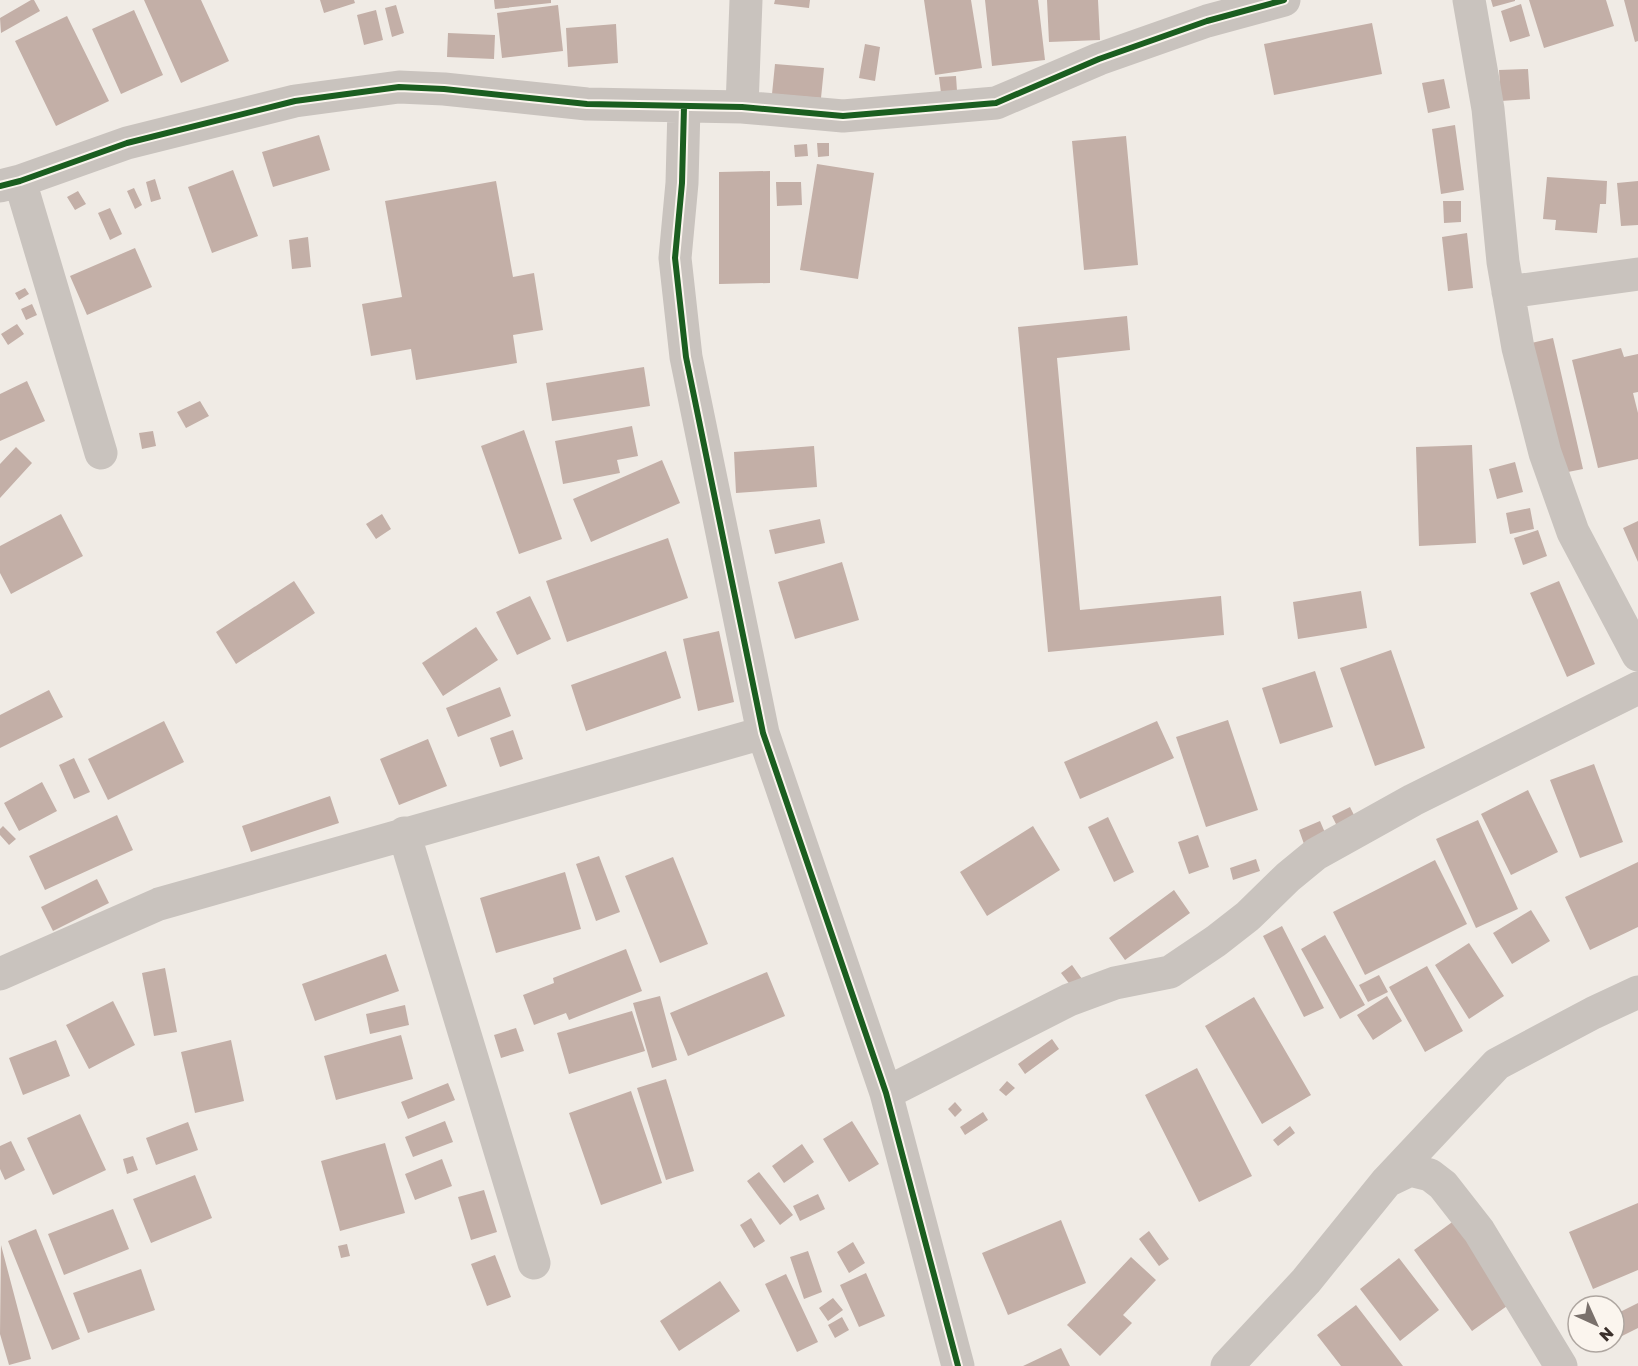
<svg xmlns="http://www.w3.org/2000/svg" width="1638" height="1366" font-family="'Golos Text',sans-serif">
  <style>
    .building { fill: #c3afa7 }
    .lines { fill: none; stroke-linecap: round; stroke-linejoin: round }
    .street { stroke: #c9c3be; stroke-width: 33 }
    .cycleway-casing { stroke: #fbf5ee; stroke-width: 10 }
    .cycleway { stroke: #1b5e20; stroke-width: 6 }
  </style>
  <rect width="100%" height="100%" fill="#f0ebe5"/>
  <path class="building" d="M31,0H34L40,11L1,33L0,18Z
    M144,0H201L229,61L181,83Z
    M320,0H354L355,3L324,13Z
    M494,0H551V3L495,9Z
    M775,0H810L809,8L774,4Z
    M924,0H971L982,68L935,75Z
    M985,0H1038L1045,60L992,66Z
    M1047,0H1098L1100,40L1049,42Z
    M1491,0H1515V1L1493,7Z
    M1529,0H1606L1614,26L1544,48Z
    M1624,0H1638V41L1635,42Z
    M1521,4L1530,36L1510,42L1501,11Z
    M396,5L404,33L392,37L385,8Z
    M558,5L563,51L502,58L497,13Z
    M134,10L163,75L121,94L92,29Z
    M376,10L383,40L364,45L357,15Z
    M67,16L109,101L56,126L15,41Z
    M1372,23L1382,74L1274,95L1264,44Z
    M616,24L618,63L568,67L566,28Z
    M448,33L495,35L494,59L447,57Z
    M865,44L880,47L875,81L859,78Z
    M775,64L824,68L821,98L772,94Z
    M1528,69L1530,99L1501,101L1499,70Z
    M956,76L957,91L941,93L939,77Z
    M1444,79L1450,108L1428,113L1422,83Z
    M1455,125L1464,190L1441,194L1432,129Z
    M319,135L330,170L273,187L262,152Z
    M1126,136L1138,265L1084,270L1072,141Z
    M817,143H829V156L818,157Z
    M807,144L808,156L795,157L794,145Z
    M817,164L874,173L858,279L800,270Z
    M233,170L258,236L212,253L188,187Z
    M770,171V283L719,284V172Z
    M1547,177L1607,181L1606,204H1600L1597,233L1555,230L1556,220L1543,219Z
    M155,179L161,199L151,202L146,182Z
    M496,181L513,277L534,273L543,330L513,335L517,363L416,380L411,349L371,356L362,304L402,297L385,201Z
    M1638,181V225L1621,226L1617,183Z
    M776,182H801L802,205L777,206Z
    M134,188L142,205L135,209L127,191Z
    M78,191L86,204L75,210L67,197Z
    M1443,201H1461V222L1444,223Z
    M110,208L122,234L110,240L98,213Z
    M1467,233L1473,288L1448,291L1442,237Z
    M308,237L311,267L292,269L289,240Z
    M135,248L152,287L87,315L70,276Z
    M25,288L29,294L19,300L15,293Z
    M32,304L37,315L26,320L21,309Z
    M1127,316L1130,350L1057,358L1080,610L1221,596L1224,635L1048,652L1018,327Z
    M17,324L24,334L8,345L1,334Z
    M1553,338L1583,469L1558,474L1527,344Z
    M1621,348L1624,357L1638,354V392L1633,393L1638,413V459L1598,468L1572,360Z
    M644,367L650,406L552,421L546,383Z
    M27,381L45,421L0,441V394Z
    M200,401L209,416L186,428L177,412Z
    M632,426L638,456L617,460L620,473L563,484L555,441Z
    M524,430L562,539L519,554L481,446Z
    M153,431L156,446L142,449L139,433Z
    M1472,445L1476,543L1419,546L1416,447Z
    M814,446L817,487L736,493L734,452Z
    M16,447L32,463L0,498V464Z
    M662,460L680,503L591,542L573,499Z
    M1515,462L1523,492L1497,499L1489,469Z
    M1530,508L1534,529L1510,534L1506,513Z
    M61,514L83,556L11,594L0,573V546Z
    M382,514L391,529L376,539L366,524Z
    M820,519L825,543L775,554L769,530Z
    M1638,521V562L1623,528Z
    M1538,530L1547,556L1523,565L1514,538Z
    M668,538L688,598L567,642L546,581Z
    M842,562L859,620L795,639L778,582Z
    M294,581L315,613L236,664L216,632Z
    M1559,581L1595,664L1567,677L1530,593Z
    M1361,591L1367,628L1298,639L1293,602Z
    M530,596L551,639L517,655L496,612Z
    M476,627L498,660L443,696L422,663Z
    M719,631L734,702L698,711L683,639Z
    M1391,650L1425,748L1375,766L1340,668Z
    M666,651L681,698L586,731L571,685Z
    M1315,671L1333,727L1280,744L1262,688Z
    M500,687L511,716L458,737L446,708Z
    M49,690L63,717L0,748V715Z
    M1228,720L1258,810L1206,827L1176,737Z
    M164,721L184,762L108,800L88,759Z
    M1157,721L1174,758L1080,799L1064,762Z
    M513,730L523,759L500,767L490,738Z
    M428,739L447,786L399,805L380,759Z
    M74,758L90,792L74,799L59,765Z
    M1594,764L1623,842L1580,858L1550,780Z
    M42,782L57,811L19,831L4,803Z
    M1528,790L1558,852L1511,875L1481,814Z
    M330,796L339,823L251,852L242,826Z
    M1350,807L1356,819L1338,828L1332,816Z
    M117,815L133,850L45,890L29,856Z
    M1108,817L1134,872L1114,882L1088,827Z
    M1478,820L1518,909L1476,928L1436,839Z
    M1320,821L1326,835L1304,844L1299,830Z
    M3,826L16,839L9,845L0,835V829Z
    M1033,826L1060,870L987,916L960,872Z
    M1198,835L1209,867L1189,874L1178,842Z
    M599,856L620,912L596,921L576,864Z
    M673,857L708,944L660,963L625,876Z
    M1256,859L1260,871L1233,880L1230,868Z
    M1435,860L1467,924L1365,975L1333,912Z
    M1638,862V927L1590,950L1565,897Z
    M565,872L581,929L496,953L480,898Z
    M97,879L109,903L53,931L41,907Z
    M1174,890L1190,913L1125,960L1109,938Z
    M1531,910L1550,941L1512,964L1493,933Z
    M1282,926L1324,1008L1304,1017L1263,936Z
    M1325,935L1365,1005L1340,1019L1301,949Z
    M1469,943L1504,996L1469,1019L1435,965Z
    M626,949L642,991L569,1020L566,1013L534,1025L523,995L554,983L553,978Z
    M386,954L399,991L315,1021L302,984Z
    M1072,965L1082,979L1071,986L1061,973Z
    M1427,966L1463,1031L1425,1052L1389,987Z
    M165,968L177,1032L154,1036L142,973Z
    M767,972L785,1016L688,1056L670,1013Z
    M1379,975L1388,992L1368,1002L1359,985Z
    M660,996L677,1060L652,1068L633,1003Z
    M1387,996L1402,1021L1373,1040L1357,1015Z
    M1254,997L1311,1095L1262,1124L1205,1026Z
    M113,1001L135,1045L89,1069L66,1025Z
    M405,1005L409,1025L370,1034L366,1014Z
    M632,1011L645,1051L569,1074L557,1033Z
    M516,1028L524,1051L501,1058L494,1035Z
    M401,1035L413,1079L336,1100L324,1056Z
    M1052,1039L1059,1049L1025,1074L1018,1064Z
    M56,1040L70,1076L23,1095L9,1058Z
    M231,1040L244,1101L195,1113L181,1052Z
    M1197,1068L1252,1176L1199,1202L1145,1095Z
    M666,1079L694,1171L666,1180L637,1088Z
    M1007,1081L1015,1088L1006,1096L999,1090Z
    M448,1083L455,1100L408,1119L401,1102Z
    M631,1091L662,1183L601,1205L569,1113Z
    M955,1102L962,1110L955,1117L948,1109Z
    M983,1112L988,1120L965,1135L960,1127Z
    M80,1114L106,1170L53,1195L27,1138Z
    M445,1121L453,1142L413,1157L405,1137Z
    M852,1121L879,1164L849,1182L823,1139Z
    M188,1122L198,1150L156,1165L146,1138Z
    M1290,1126L1295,1133L1278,1146L1273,1140Z
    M11,1141L25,1170L5,1180L0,1169V1146Z
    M385,1143L405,1213L340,1231L321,1161Z
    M802,1144L814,1162L784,1183L772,1166Z
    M133,1156L138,1170L127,1174L123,1159Z
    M442,1159L452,1186L415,1200L405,1174Z
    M759,1172L793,1215L780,1225L747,1181Z
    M195,1175L212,1218L151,1243L133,1199Z
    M484,1190L497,1232L471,1240L458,1197Z
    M818,1194L825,1209L800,1221L793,1206Z
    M1638,1203V1270L1593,1289L1569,1232Z
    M113,1209L129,1249L64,1275L48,1234Z
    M751,1218L765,1241L754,1248L740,1225Z
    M1061,1220L1086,1283L1008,1315L982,1253Z
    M1455,1220L1514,1301L1472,1331L1414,1250Z
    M36,1229L80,1339L52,1350L8,1241Z
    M1149,1231L1169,1259L1159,1266L1139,1239Z
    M853,1242L865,1263L849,1273L837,1252Z
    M347,1244L350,1256L341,1258L338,1246Z
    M1,1245L31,1359L9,1365L0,1334Z
    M808,1251L822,1292L804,1299L790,1257Z
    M495,1255L511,1297L487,1306L471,1264Z
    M1131,1257L1156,1280L1123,1315L1132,1323L1100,1356L1067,1325Z
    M1399,1258L1439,1310L1400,1341L1360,1289Z
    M141,1269L155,1310L88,1333L73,1293Z
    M866,1273L885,1316L859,1327L840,1285Z
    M786,1274L818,1342L797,1352L765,1284Z
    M720,1281L740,1311L679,1351L660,1321Z
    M833,1298L843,1310L828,1321L819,1308Z
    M1638,1303V1328L1616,1339L1614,1315Z
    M1356,1305L1403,1366H1341L1317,1335Z
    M842,1317L849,1330L835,1338L828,1325Z
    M1061,1348L1070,1366H1023Z"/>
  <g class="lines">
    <path class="street" d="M1469,0L1488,109L1503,262L1518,348L1545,453L1573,532L1638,655
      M684,107L682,183L675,258L686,357L763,733L886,1093L958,1366
      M742,107L746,0
      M20,181L101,453
      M0,186L20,181L127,143L295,101L399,87L444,89L587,104L742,107L843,116L996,103L1099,59L1207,21L1284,0
      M1508,292L1638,274
      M404,833L534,1263
      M0,974L159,904L763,733
      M886,1093L1069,1000L1115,983L1170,972L1216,941L1248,916L1288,877L1316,854L1413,800L1638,688
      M1387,1181L1497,1064L1593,1013L1638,992
      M1227,1366L1306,1281L1387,1181L1410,1170L1430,1175L1443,1185L1479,1231L1561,1366"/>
    <defs>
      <path id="cycleway" d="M684,107L682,183L675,258L686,357L763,733L886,1093L958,1366
        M0,186L20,181L127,143L295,101L399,87L444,89L587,104L742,107L843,116L996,103L1099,59L1207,21L1284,0"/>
    </defs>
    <use href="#cycleway" class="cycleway-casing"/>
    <use href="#cycleway" class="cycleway"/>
  </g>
  <g transform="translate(1596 1324) rotate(135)"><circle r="28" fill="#fbf5ee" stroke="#aea6a0" stroke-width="1.5"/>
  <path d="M0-4.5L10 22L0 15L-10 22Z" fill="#7a716c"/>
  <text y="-9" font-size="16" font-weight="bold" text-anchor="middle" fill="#3b302b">N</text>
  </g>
</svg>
